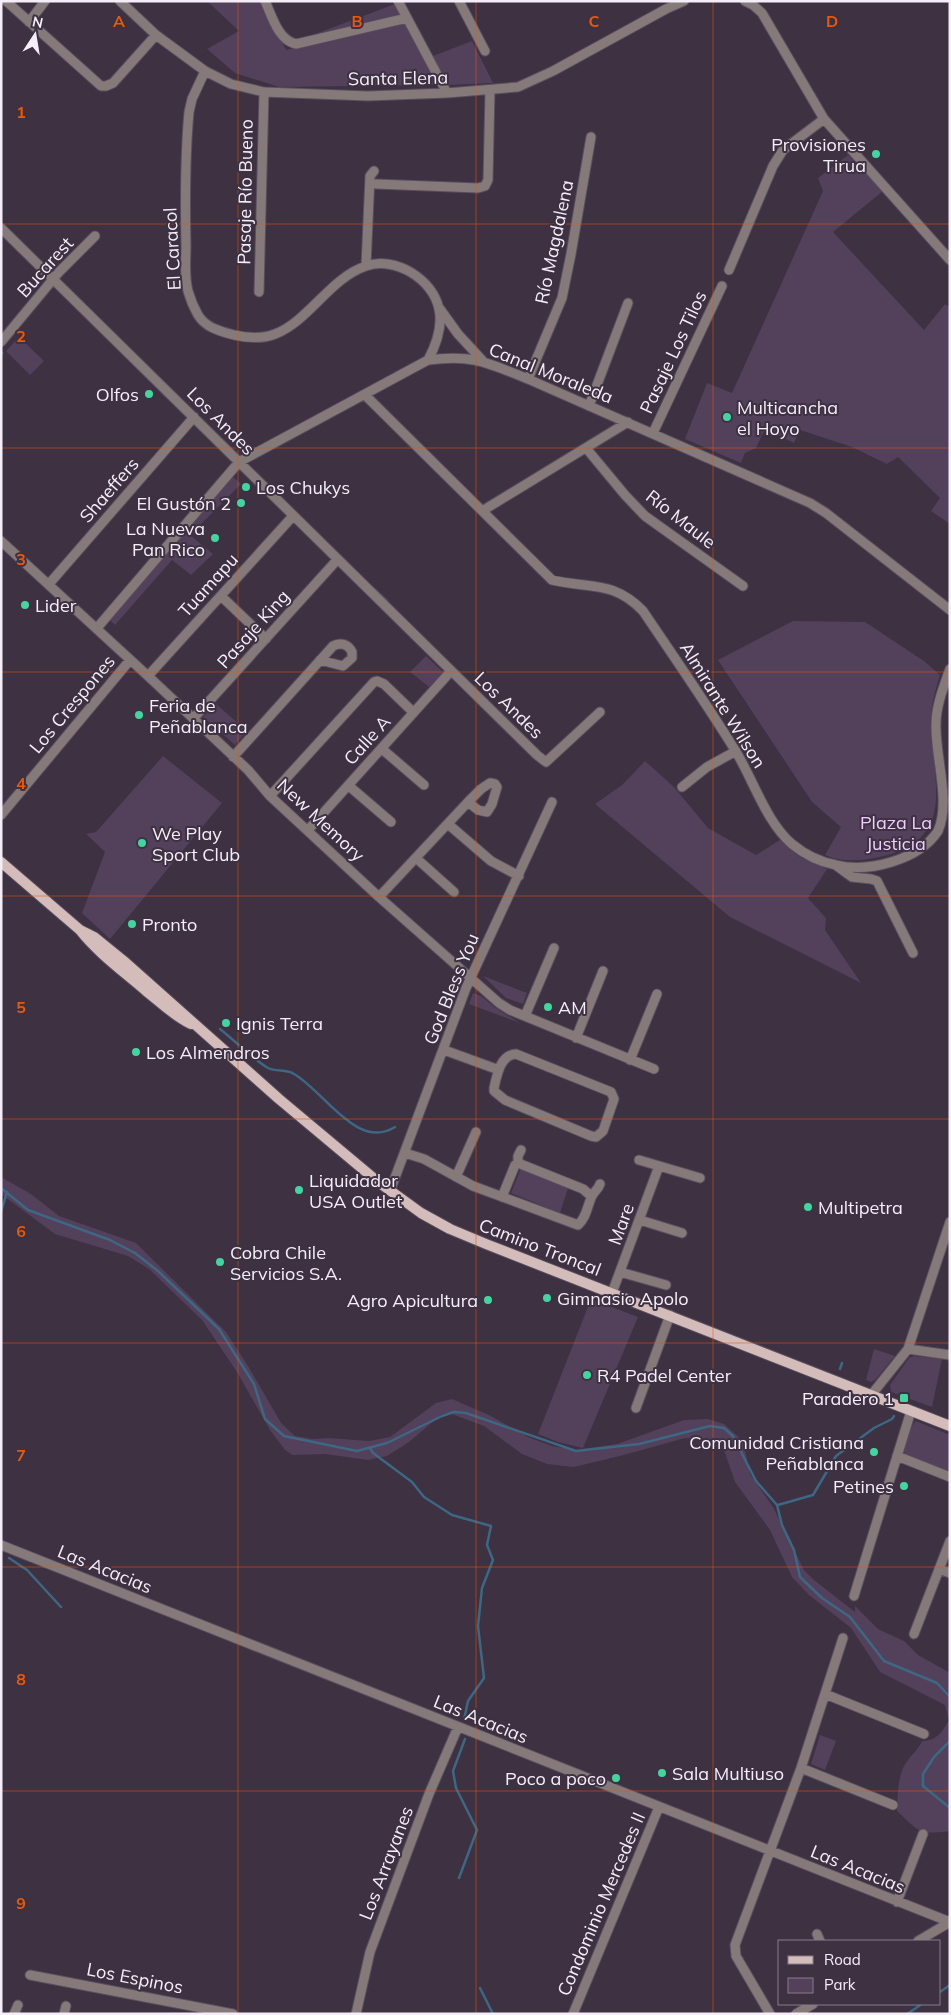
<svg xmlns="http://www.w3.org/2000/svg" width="951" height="2015" font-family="Mulish,sans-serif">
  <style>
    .green { fill: #53405b }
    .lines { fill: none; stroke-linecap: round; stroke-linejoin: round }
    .stream { stroke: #3e6783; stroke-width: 2.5 }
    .minor-casing { stroke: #5a4f5f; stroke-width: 11 }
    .major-casing { stroke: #5a4f5f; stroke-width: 12 }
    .minor { stroke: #857a79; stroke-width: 9 }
    .major { stroke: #d4bcba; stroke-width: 10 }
    .grid { fill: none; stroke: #e8590c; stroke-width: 1; stroke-opacity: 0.55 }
    .poi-dot { fill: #45d49f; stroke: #3d3142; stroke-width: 2 }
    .labels { text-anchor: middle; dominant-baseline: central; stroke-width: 4; stroke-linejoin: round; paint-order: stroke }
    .street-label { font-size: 18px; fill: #f5eef9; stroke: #3d3142 }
    .poi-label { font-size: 18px; fill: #f5eef9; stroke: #3d3142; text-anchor: start }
    .park-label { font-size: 18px; fill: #f0cdfe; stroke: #3d3142 }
    .grid-label { font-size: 16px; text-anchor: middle; font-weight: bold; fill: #e8590c; stroke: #3d3142; stroke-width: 4; stroke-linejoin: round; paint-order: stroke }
  </style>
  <rect width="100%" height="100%" fill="#3d3142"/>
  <path class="green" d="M207,1H261L286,50L402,23L408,27L437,85L279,87L235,73L207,49L239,31Z
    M395,4L400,14L397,18L294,42Z
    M472,41L493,83L448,85L433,56Z
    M848,155L883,191L833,232L924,330L945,304L950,307V524L931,511L940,498L898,457L887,464L852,447L800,430L794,443L765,429L756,448L745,453L741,463L685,439L707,383L732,393L823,191L818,178Z
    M19,337L44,361L30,375L6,351Z
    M233,477L241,484L190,535L213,554L191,575L172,560L115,625L110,620Z
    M793,621L865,622L924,661L940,675C934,694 929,714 931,734C936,789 951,837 888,855C868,860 845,864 825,855L841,827L812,802L718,660Z
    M426,656L443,672L429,687L410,672Z
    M216,704L247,731L235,745L203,717Z
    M163,756L222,803L110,939L82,913L105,852L86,834L96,832Z
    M645,761L674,787L708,828L756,855L780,840L800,857L827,869L808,898L826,918L825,930L861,983L730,917L595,804L622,785Z
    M483,976L527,993L523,1004L506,998Z
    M473,993L481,996L497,1009L520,1023L469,1004Z
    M521,1168L568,1188L560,1213L511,1193Z
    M1,1177L31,1194L59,1216L136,1243L226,1332L248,1366L281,1423L295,1436L313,1439L329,1438L369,1441L390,1437L436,1403L452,1399L489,1415L528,1437L552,1446L576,1450L617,1444L684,1420L708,1419L724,1424L743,1441L750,1474L773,1507L804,1570L814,1580L855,1612V1606L878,1629L904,1641L918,1655L950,1673V1831C919,1835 919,1832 897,1811C898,1795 897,1773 908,1760C913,1753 918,1750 922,1741C937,1741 942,1732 949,1720L945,1705L880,1672L851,1628L809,1595L792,1577L770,1530L735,1482L724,1450L712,1440L685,1438L620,1456L574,1467L547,1464L522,1454L484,1426L449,1413L442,1414L409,1442L387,1456L368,1460L325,1454L293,1455L285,1450L270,1430L237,1372L202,1320L149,1269L128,1256L55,1234L1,1194Z
    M591,1299L638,1317L583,1448L558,1442L538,1434Z
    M874,1349L895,1356L875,1380L871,1382L866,1380Z
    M914,1356L942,1359L932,1407L891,1392L890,1385L909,1358Z
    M916,1421L950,1435V1474L905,1456C902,1447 909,1428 916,1421Z
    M820,1735L836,1741L825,1770L811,1764Z"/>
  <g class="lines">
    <path class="stream" d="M1,354L2,353
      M375,590L387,601
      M220,1029C234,1040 253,1059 268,1068C276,1072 287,1069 294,1074C324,1091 357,1151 395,1127
      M1,1188L28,1210L110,1240L135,1253L158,1271L219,1329L254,1384L265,1419L284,1436L357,1451L387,1443L442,1416L454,1412L466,1413L576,1451L639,1444L710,1426L724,1428L733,1436L756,1481L777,1505L782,1525L794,1550L800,1577L822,1598L850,1617L884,1661L937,1683L950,1697
      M1,1212L7,1192
      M840,1369L842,1363
      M370,1448L373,1453L412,1482L424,1497L452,1515L491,1526L487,1545L493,1560L482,1588L478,1626L484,1678L468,1701L464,1720
      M778,1505L813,1495L836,1456L874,1428L892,1419L894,1416
      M9,1558L27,1570L61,1607
      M950,1741L934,1757L923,1774V1786L950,1808
      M459,1878L477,1830L456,1788L453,1771L465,1739
      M480,1988L493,2014
      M940,1992L950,1985
      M907,2014L922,2004"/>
    <defs>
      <path id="minor" d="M6,1L101,86H106L113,83L156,35
        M120,1L156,35L205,71L231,84L264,92L368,96L447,93L518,87L553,71L666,9L684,1
        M265,1C272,16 278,40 296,44L407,18
        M398,1L447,93
        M459,1L485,51
        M745,1L753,5L762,13L824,119L950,260
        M29,22L45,1
        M205,71L192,99L189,112C185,156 185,201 186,245C186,260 184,276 188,291C190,298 194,308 198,315C206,328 220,331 234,335C247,338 262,339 275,334C309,321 330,278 366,266C395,256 433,279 439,309C443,327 436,345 428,360
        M376,184L478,188L485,186L488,180L490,90
        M1,228L537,755L546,762L600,712
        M366,266L370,176L374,171
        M729,270L773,166L783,150L824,119
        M259,292L264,92
        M440,309L458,334L482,360
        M1,342L59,272L95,236
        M528,379L562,298L571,254L591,137
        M366,396L552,580C590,589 613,580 643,611C674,657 706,703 735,750C753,779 766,822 792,844C804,854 820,862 836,865C868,873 919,860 938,831C951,801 935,757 936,724C936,705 944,686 950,669
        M589,406L628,303
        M653,433L722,286
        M586,448L625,495L645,516L743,586
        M482,511L628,422
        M1,541L148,676L248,770L270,796L379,897L499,1003L510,1010L654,1069
        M49,584L194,417
        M221,596L266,639
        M97,628L239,462L428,360C473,354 488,363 528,379L810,503L826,513L950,610
        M148,676L293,516
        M193,719L337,560
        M382,749L424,785
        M233,757L333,646C341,642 348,644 352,652V658L343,666L320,660
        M349,786L391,822
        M682,787L707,767L736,751
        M270,796L374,682L377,681L384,684L413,712
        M1,815L130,660
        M448,824L491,861L519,876
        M308,830L451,671
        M416,858L454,892
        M837,866L852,877L871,879L877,881L913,953
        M379,897L468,802L481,789L490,783L495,784L497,787L492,804L487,812L478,810L468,802
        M525,1016L554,948
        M576,1038L603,971
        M444,1050L499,1070
        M516,1054L611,1092L614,1099L603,1131L596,1137L591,1136L505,1100L494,1091V1088C497,1075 500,1055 516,1054Z
        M630,1060L657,994
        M405,1153L424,1159L473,1186L578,1225C586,1218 587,1208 591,1198C593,1192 598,1190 600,1184
        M639,1160L700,1178
        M518,1163L583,1189L591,1196
        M456,1177L476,1132
        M390,1191L466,988L552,802
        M502,1197L515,1165L518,1163V1156L521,1150
        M640,1220L682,1233
        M620,1272L666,1285
        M612,1293L659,1166
        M908,1349L950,1355
        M872,1394L908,1349L950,1222
        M636,1408L670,1315
        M897,1456L950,1477
        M1,1545L950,1922
        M939,1569L950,1573
        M854,1596L911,1411
        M914,1634L950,1541
        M825,1694L924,1734
        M801,1768L893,1805
        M897,1902L923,1834
        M817,1934L820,1941
        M918,1941L950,1922
        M30,1975L233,2014
        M14,2014L18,2005
        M64,2014L66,2006
        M356,2014L370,1952L429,1794L458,1727
        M573,2014L659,1807
        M770,2014L736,1956L735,1945L801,1768L843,1638
        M796,2014L813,2004"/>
      <path id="major" d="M1,862L80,930C98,953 123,971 145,990C160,1002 174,1016 191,1024
        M80,930L94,937L126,963L279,1099L377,1181L421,1213L450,1229L486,1244L950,1426"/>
    </defs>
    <use href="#minor" class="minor-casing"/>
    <use href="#major" class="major-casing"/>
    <use href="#minor" class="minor"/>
    <use href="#major" class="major"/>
  </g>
  <path class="grid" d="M238,1V2014M476,1V2014M713,1V2014M1,224H950M1,448H950M1,672H950M1,896H950M1,1119H950M1,1343H950M1,1567H950M1,1791H950"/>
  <g class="poi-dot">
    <circle cx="876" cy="154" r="5"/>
    <circle cx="149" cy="394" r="5"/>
    <circle cx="727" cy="417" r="5"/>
    <circle cx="246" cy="487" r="5"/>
    <circle cx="241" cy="503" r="5"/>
    <circle cx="215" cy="538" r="5"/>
    <circle cx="25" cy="605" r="5"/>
    <circle cx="139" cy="715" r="5"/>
    <circle cx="142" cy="843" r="5"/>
    <circle cx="132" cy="924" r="5"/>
    <circle cx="548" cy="1007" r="5"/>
    <circle cx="226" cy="1023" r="5"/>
    <circle cx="136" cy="1052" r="5"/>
    <circle cx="299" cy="1190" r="5"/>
    <circle cx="808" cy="1207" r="5"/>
    <circle cx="220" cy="1262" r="5"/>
    <circle cx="547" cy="1298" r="5"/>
    <circle cx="488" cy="1300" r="5"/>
    <circle cx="587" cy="1375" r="5"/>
    <rect x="899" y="1393" width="10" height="10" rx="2.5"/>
    <circle cx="874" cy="1452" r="5"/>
    <circle cx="904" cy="1486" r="5"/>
    <circle cx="662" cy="1773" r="5"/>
    <circle cx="616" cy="1778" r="5"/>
  </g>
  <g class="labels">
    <g class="street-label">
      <text transform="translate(398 78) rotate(-1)">Santa Elena</text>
      <text transform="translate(245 192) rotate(-89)">Pasaje Río Bueno</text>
      <text transform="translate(554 242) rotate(-78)">Río Magdalena</text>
      <text transform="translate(172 249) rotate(-93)">El Caracol</text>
      <text transform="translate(45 267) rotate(-48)">Bucarest</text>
      <text transform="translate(673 352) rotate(-65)">Pasaje Los Tilos</text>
      <text transform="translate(551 373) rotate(22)">Canal Moraleda</text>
      <text transform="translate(221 421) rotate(45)">Los Andes</text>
      <text transform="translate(109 490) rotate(-49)">Shaeffers</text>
      <text transform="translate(681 519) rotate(38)">Río Maule</text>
      <text transform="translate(208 585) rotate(-48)">Tuamapu</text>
      <text transform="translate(253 629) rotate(-48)">Pasaje King</text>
      <text transform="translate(72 704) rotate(-50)">Los Crespones</text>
      <text transform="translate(509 705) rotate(44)">Los Andes</text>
      <text transform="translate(723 705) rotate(58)">Almirante Wilson</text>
      <text transform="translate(367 740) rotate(-48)">Calle A</text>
      <text transform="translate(321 820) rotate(43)">New Memory</text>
      <text transform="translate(451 989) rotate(-68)">God Bless You</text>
      <text transform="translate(621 1224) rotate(-70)">Mare</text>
      <text transform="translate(540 1247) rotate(21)">Camino Troncal</text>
      <text transform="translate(105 1569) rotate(22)">Las Acacias</text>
      <text transform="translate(481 1719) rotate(22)">Las Acacias</text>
      <text transform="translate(386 1863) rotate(-69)">Los Arrayanes</text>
      <text transform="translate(858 1869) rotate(22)">Las Acacias</text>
      <text transform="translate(601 1904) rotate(-67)">Condominio Mercedes II</text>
      <text transform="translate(135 1978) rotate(11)">Los Espinos</text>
    </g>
    <g class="poi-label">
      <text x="866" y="144" text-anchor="end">Provisiones<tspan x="866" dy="21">Tirua</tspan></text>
      <text x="139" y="394" text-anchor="end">Olfos</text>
      <text x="737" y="407">Multicancha<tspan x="737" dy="21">el Hoyo</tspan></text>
      <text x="256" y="487">Los Chukys</text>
      <text x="231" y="503" text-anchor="end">El Gustón 2</text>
      <text x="205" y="528" text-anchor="end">La Nueva<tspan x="205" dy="21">Pan Rico</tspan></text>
      <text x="35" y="605">Lider</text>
      <text x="149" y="705">Feria de<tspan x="149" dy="21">Peñablanca</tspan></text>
      <text x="152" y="833">We Play<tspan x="152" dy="21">Sport Club</tspan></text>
      <text x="142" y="924">Pronto</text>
      <text x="558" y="1007">AM</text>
      <text x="236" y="1023">Ignis Terra</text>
      <text x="146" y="1052">Los Almendros</text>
      <text x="309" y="1180">Liquidador<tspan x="309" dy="21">USA Outlet</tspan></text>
      <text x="818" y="1207">Multipetra</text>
      <text x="230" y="1252">Cobra Chile<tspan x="230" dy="21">Servicios S.A.</tspan></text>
      <text x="557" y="1298">Gimnasio Apolo</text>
      <text x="478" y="1300" text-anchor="end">Agro Apicultura</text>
      <text x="597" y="1375">R4 Padel Center</text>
      <text x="894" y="1398" text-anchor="end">Paradero 1</text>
      <text x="864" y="1442" text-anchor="end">Comunidad Cristiana<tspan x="864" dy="21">Peñablanca</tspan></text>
      <text x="894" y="1486" text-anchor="end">Petines</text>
      <text x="672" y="1773">Sala Multiuso</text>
      <text x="606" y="1778" text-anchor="end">Poco a poco</text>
    </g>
    <g class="park-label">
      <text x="896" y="822">Plaza La<tspan x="896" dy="21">Justicia</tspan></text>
    </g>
  </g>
  <g class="grid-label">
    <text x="119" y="27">A</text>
    <text x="357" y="27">B</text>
    <text x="594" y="27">C</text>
    <text x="832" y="27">D</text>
    <text x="21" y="118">1</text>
    <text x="21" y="342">2</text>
    <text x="21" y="565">3</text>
    <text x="21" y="789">4</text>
    <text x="21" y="1013">5</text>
    <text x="21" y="1237">6</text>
    <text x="21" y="1461">7</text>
    <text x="21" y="1685">8</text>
    <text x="21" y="1909">9</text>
  </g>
  <rect width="951" height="2015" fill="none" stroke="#f5eef9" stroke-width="5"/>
  <rect x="778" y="1940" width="162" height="65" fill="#3d3142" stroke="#877d8b"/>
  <rect x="788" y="1956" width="25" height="8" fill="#d4bcba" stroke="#877d8b"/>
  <text x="824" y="1965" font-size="15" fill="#f5eef9">Road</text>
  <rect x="788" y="1978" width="25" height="15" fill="#53405b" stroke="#877d8b"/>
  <text x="824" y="1990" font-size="15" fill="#f5eef9">Park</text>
  <g transform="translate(35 35) rotate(12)" stroke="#3d3142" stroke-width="4" paint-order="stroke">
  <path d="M0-4L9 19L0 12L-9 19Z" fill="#f5eef9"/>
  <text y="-8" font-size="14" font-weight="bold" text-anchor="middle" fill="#f5eef9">N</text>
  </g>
</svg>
